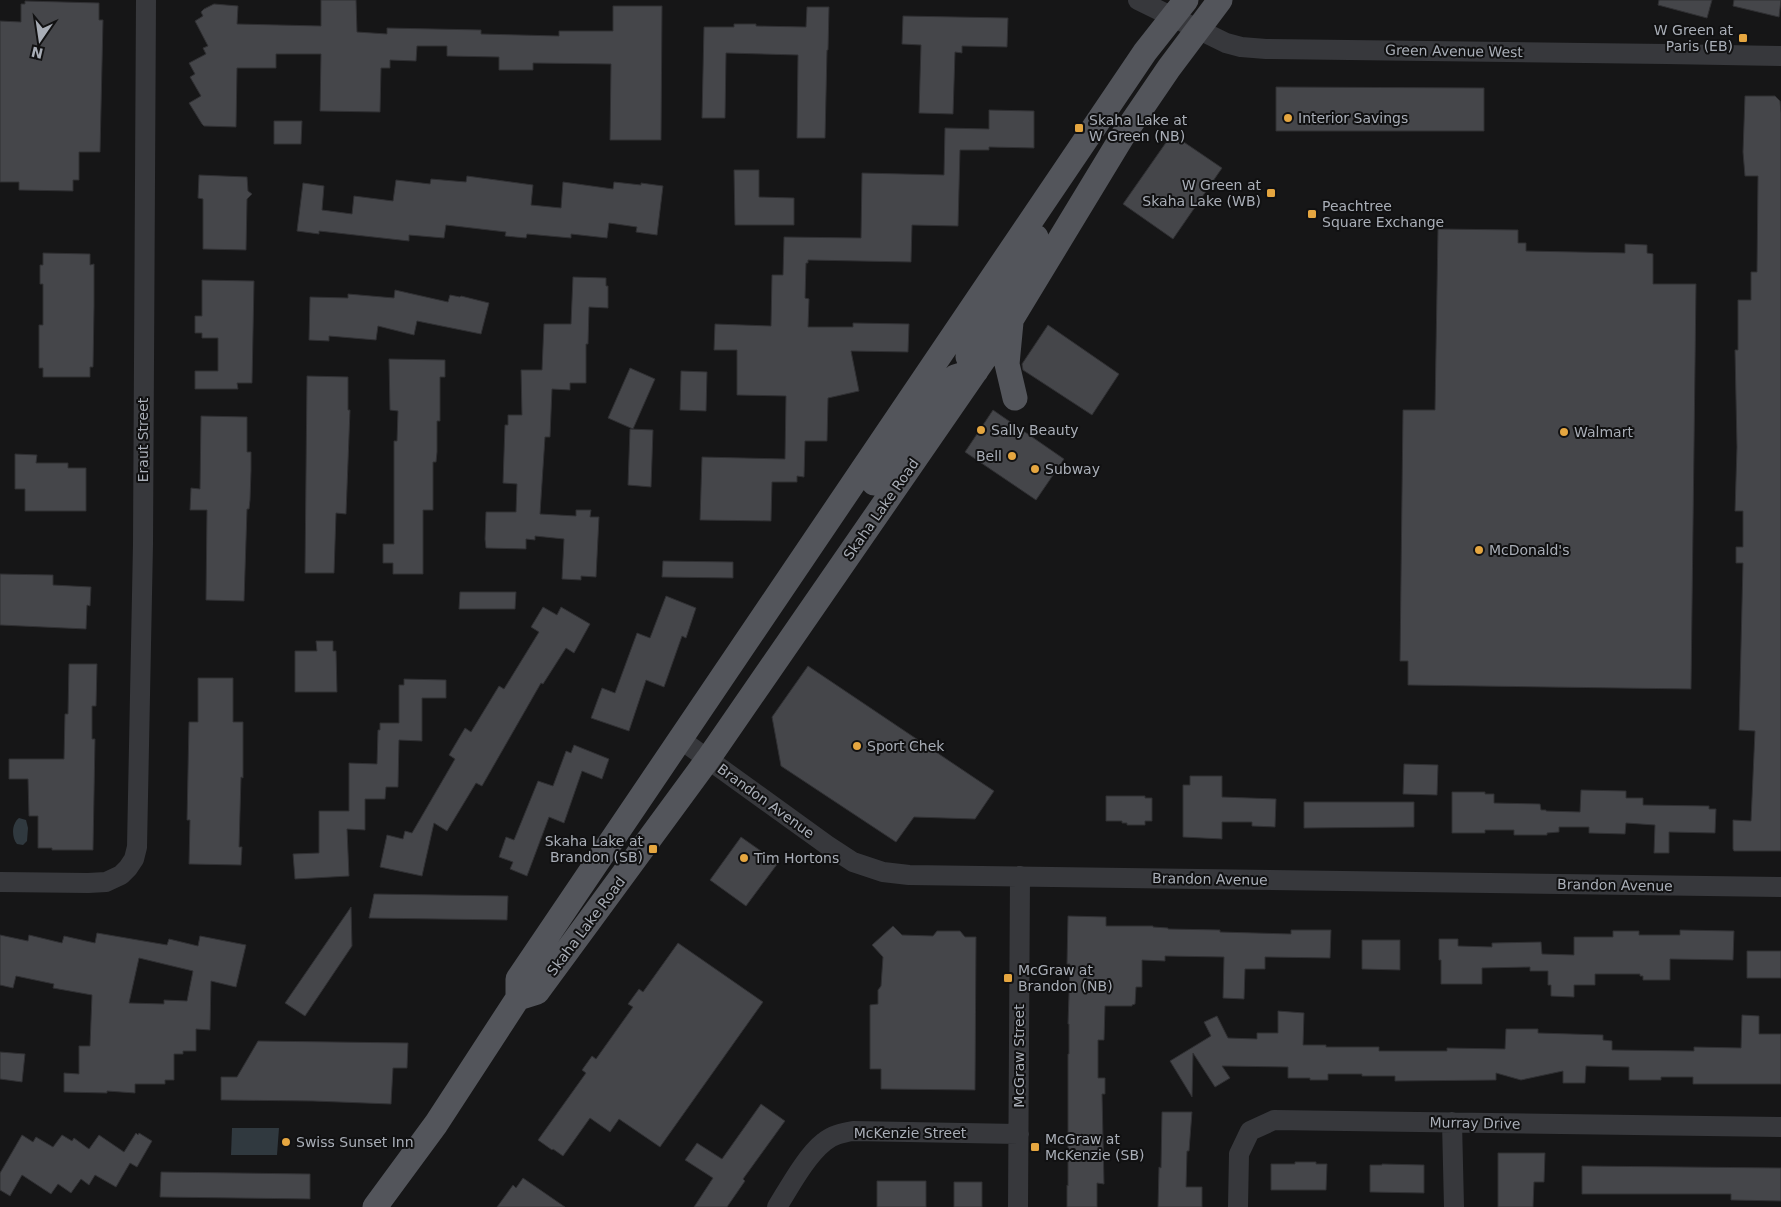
<svg xmlns="http://www.w3.org/2000/svg" width="1781" height="1207" font-family="'DejaVu Sans',sans-serif">
  <style>
    .water { fill: #30393f }
    .building { fill: #45464a; stroke: #303033; fill-rule: evenodd }
    .lines { fill: none; stroke-linecap: round; stroke-linejoin: round }
    .minor { stroke: #37383c; stroke-width: 20 }
    .major { stroke: #53555b; stroke-width: 25 }
    .poi-dot { fill: #e5a640; stroke: #111112; stroke-width: 2 }
    .labels { text-anchor: middle; dominant-baseline: central; stroke-width: 4; stroke-linejoin: round; paint-order: stroke }
    .poi-label { font-size: 14px; fill: #a9aeb7; stroke: #111112; text-anchor: start }
    .street-label { font-size: 14px; fill: #a9aeb7; stroke: #111112 }
  </style>
  <rect width="100%" height="100%" fill="#161617"/>
  <path class="water" d="M19,818L26,820L28,828L27,841L23,845L17,844C11,837 12,823 19,818Z
    M232,1128H279L277,1155H231Z"/>
  <path class="building" d="M321,0H356L357,32L387,34V28L481,30V34L559,36V31H613V6H662L661,140H610L611,64L533,63V70H499V57L447,56V46H417L416,61L390,60V68H381L380,112H379L320,111L321,54H276V68H237L236,127L204,126L202,124L189,103L201,96L190,77L195,74L189,63L206,54L203,48L208,46L195,21L203,16L201,12L204,9L214,4L238,6L237,24L321,26Z
    M1659,0H1712L1707,18L1658,5Z
    M1734,0H1781L1779,17L1733,6Z
    M25,1L99,3V20H103L100,152H79V180H73V191L19,190V182H0V21L21,22V4H25Z
    M807,7H829L828,50H827L825,138H797L798,55L726,53L725,118H702L704,27H734V24H756V26L806,27Z
    M903,16L1008,18L1007,47L962,46V53L955,52L953,114L919,113L921,45L902,44Z
    M1276,87L1484,88V131H1276Z
    M1745,96H1775L1780,101L1781,113V851H1734L1733,849V820L1751,821L1755,731L1739,730L1743,563H1736V547H1743V511H1735L1737,447L1735,350H1738V300H1751V272H1757L1758,176H1745L1743,152Z
    M989,110L1034,111V148L989,147V150H960L958,226L912,225L911,262L808,260V263H806L805,298L809,299L808,327H853V323L909,324L908,352L851,351L859,391L828,398L827,441H805L804,477L797,476V482H772L771,521L700,520L702,457L785,459L786,396L737,395V350H714L715,324L771,326L772,275H783L784,237L861,238L862,173L944,175L945,128L989,129Z
    M274,121H302L301,144H274Z
    M1172,134L1222,168L1173,239L1123,204Z
    M734,170H759V197L794,198V225H735Z
    M199,175L247,177L248,191L252,194L247,199L246,250L203,249V199L198,198Z
    M467,176L533,185L531,205L561,208L563,182L613,189L614,182L641,185V183L663,186L657,235L636,232L637,227L609,223L607,238L571,234V238L527,234L526,238L505,236L506,232L446,225L444,238L409,235V241L319,231V234L297,231L303,183L324,186L322,210L352,214L354,196L393,201L396,180L430,184L431,179L466,182Z
    M1438,229L1518,230V243H1526V251L1625,253V244L1647,245V253L1653,254V284H1696L1691,689L1408,685V661H1400L1403,410H1435Z
    M43,253L90,254V265L94,264V307L93,367H90V377H43V368H39V325H43V284H40V265H43Z
    M573,277L606,278V286H608V308L589,307L588,344H586V383H570V390L552,389L550,437H545L540,514L576,516V510H591L590,517H599L596,577L581,576V580L562,579L564,539L535,536V540L526,539V549L486,548L485,539L486,512H516L517,484L503,483L505,425H508V415H522L521,370H542L544,324H571Z
    M202,280L254,281L252,383H237L238,389H195V371H218V338H202V333H195V316H202Z
    M395,290L448,302L450,295L460,297L461,296L489,303L481,334L417,321L414,335L378,326L376,340L329,336V341L309,340L310,297L348,298V294L394,298Z
    M1048,325L1119,374L1092,415L1023,370L1022,364Z
    M389,359L445,360V377H440V421H437V452L436,462H433V510H423V574H393V563H383V544H394V441H397L398,411L390,410Z
    M630,368L655,379L633,429L608,418Z
    M681,371L707,372L706,411L680,410Z
    M307,376L348,377V410H350L346,514L336,513L334,573H305Z
    M993,410L1064,459L1036,500L965,452Z
    M201,416L247,417V452H251V471L250,500L249,509H247L244,601L206,600L207,510H190L191,488L200,489Z
    M630,429L653,430L651,487L628,485Z
    M15,454L37,455L36,463H68V468H86V511H25V489H15Z
    M663,561L733,562V578L662,577Z
    M0,574L53,575V585L91,587L90,606L87,605L86,629L0,625Z
    M460,592H516L515,609H459Z
    M666,596L696,608L686,638L682,636L664,687L646,680L629,731L591,718L602,688L615,693L637,633L650,638Z
    M543,607L557,615L561,607L590,624L574,653L566,648L543,684L541,683L482,786L476,783L447,831L434,823L422,876L380,867L387,835L403,839L405,831L412,833L455,759L449,755L465,728L471,732L499,686L504,689L539,632L531,627Z
    M316,641H333V651H336L337,692H295V651H317Z
    M69,664H97L96,706H92V739H95L93,850H52V848H38V816H29L28,779H9V759H64L65,714H68Z
    M808,666L994,791L975,819L914,817L896,842L781,766L772,717Z
    M198,678H233V722H243V778L241,777L239,847H242L241,865L189,864L190,820H187L189,722H198Z
    M404,679L446,680V698H422V741L399,740L398,787H386L385,799H365V830L347,829L349,876L295,879L293,854L319,853V811H349V763L377,764L378,730H380V723H399V685H404Z
    M574,745L609,759L602,779L582,771L564,823L549,817L527,876L510,869L513,862L499,857L506,837L514,840L538,781L553,786L566,751L571,753Z
    M1404,764L1438,765L1437,795L1403,794Z
    M1190,776H1222V797L1276,799L1275,827L1252,826V822H1222V839L1183,837V785H1190Z
    M1581,790L1626,791V798H1643V805L1709,806V809H1716L1715,833L1669,832V853H1654L1655,825L1626,823L1625,834L1589,833V827H1559V832L1547,833V835H1514V830H1485V833H1452V792H1485V794H1494V803L1540,804L1541,810H1546V811L1580,812Z
    M1106,796H1145V798H1152V821H1145V825H1127V823H1122V821H1106Z
    M1304,802H1414V827L1304,828Z
    M741,837L778,863L746,906L710,880Z
    M374,894L508,896L507,920L369,918Z
    M351,907L352,946L305,1016L285,1003Z
    M1068,916L1106,917V926H1153V927L1168,928V929L1220,930V932L1291,934V930H1331L1330,958L1265,957V969H1245L1244,999L1223,998L1224,957L1165,956V961L1142,960V987H1136L1135,1004L1132,1005V1006H1105L1104,1040H1098V1078H1105V1094H1102L1104,1184L1097,1183V1207H1067V1185L1068,1186V1054H1069V1024H1068L1070,964H1067Z
    M893,926L902,935L933,936L937,931H960L965,937H976L975,1090L881,1089V1069H870V1005L878,1004V990L881,986L883,957L872,945Z
    M1680,930L1734,931L1733,960L1670,959V980H1643V976H1640V974H1595V985H1574V997L1551,996V985H1548V971H1530V967L1482,968V984H1441V960H1439V939H1458V946L1492,947V943L1541,942L1542,954L1574,955V937H1613V931H1639V935H1680Z
    M97,933L167,945L169,939L198,946L200,936L246,945L236,987L211,981L210,1030L196,1029V1051H183V1054H174V1080H165V1084H135V1093L107,1091V1093L64,1092V1073L79,1074V1046H90L92,995L53,988L54,984L16,976L13,988L0,985V935L28,941L29,935L62,943L64,936L95,943ZM139,958L193,971L187,1001L164,1000V1004L129,1003Z
    M1362,940H1400V970L1362,969Z
    M678,943L763,1002L660,1147L619,1119L610,1132L590,1118L563,1156L553,1149L552,1150L538,1140L586,1073L582,1070L592,1056L596,1059L633,1007L628,1004L639,989L643,992Z
    M1747,951H1781V978H1747Z
    M1278,1011L1304,1013L1303,1045H1326V1047H1379V1051H1447V1048L1505,1049L1506,1029H1538V1033L1603,1035V1040L1612,1041V1050L1694,1051V1047L1741,1048L1742,1015L1759,1016V1034H1781V1084H1693V1077H1661V1080H1629V1067L1586,1066L1585,1083H1563V1071L1521,1080L1496,1073V1080L1395,1081V1076H1362V1074H1328V1080H1310V1078H1288V1067L1222,1066L1230,1078L1215,1087L1193,1053L1192,1097L1170,1061L1211,1036L1204,1022L1217,1016L1228,1038L1257,1039V1033H1278Z
    M258,1041L408,1043L407,1068H393L391,1104L313,1101L221,1100V1077H237Z
    M0,1052L25,1054L22,1082L0,1079Z
    M761,1104L785,1121L743,1179L745,1181L727,1207H694L713,1178L685,1160L697,1143L722,1159Z
    M1162,1112H1192L1189,1151H1187L1186,1187H1202V1207H1158L1159,1167L1161,1168Z
    M136,1133L138,1135L139,1133L152,1141L137,1167L130,1163L116,1187L95,1175L89,1185L81,1179L71,1193L58,1184L51,1194L22,1175L10,1196L0,1190V1173L22,1135L33,1142L36,1137L53,1147L62,1135L72,1141L74,1138L89,1149L99,1135L124,1152Z
    M1498,1153H1545L1544,1182H1534L1533,1207H1498Z
    M1295,1162H1316V1164H1327L1326,1190H1271V1164H1295Z
    M1382,1164L1424,1165V1193L1370,1192V1165H1382Z
    M1582,1166L1781,1168V1201L1731,1200V1194H1582Z
    M161,1172L310,1174V1199L160,1197Z
    M523,1178L565,1207H497L513,1185L516,1188Z
    M877,1181H926V1207H877Z
    M954,1182H982V1207H954Z"/>
  <g class="lines">
    <path class="minor" d="M1138,0L1226,43L1241,47L1266,49L1666,54L1781,56
      M680,739L827,845L853,862L883,872L909,875L1781,887
      M0,882L88,883L106,882L121,875L128,868L134,859L137,847L143,544L146,0
      M1452,1122L1454,1207
      M777,1207C789,1188 806,1156 824,1142C832,1135 842,1133 853,1131L1019,1134
      M1018,1207L1020,876
      M1238,1207L1239,1154L1250,1131L1274,1120L1781,1127"/>
    <path class="major" d="M1011,322L1007,364L1015,398
      M976,371L968,357L970,343L1018,272L1036,237
      M874,483L934,398L955,377L968,373
      M518,998L537,992L708,759L1011,320L1122,137L1169,68L1220,0
      M375,1207L436,1124L518,998V979L1145,52L1186,0"/>
  </g>
  <g class="poi-dot">
    <rect x="1738" y="33" width="10" height="10" rx="2.5"/>
    <circle cx="1288" cy="118" r="5"/>
    <rect x="1074" y="123" width="10" height="10" rx="2.5"/>
    <rect x="1266" y="188" width="10" height="10" rx="2.5"/>
    <rect x="1307" y="209" width="10" height="10" rx="2.5"/>
    <circle cx="981" cy="430" r="5"/>
    <circle cx="1564" cy="432" r="5"/>
    <circle cx="1012" cy="456" r="5"/>
    <circle cx="1035" cy="469" r="5"/>
    <circle cx="1479" cy="550" r="5"/>
    <circle cx="857" cy="746" r="5"/>
    <rect x="648" y="844" width="10" height="10" rx="2.5"/>
    <circle cx="744" cy="858" r="5"/>
    <rect x="1003" y="973" width="10" height="10" rx="2.5"/>
    <circle cx="286" cy="1142" r="5"/>
    <rect x="1030" y="1142" width="10" height="10" rx="2.5"/>
  </g>
  <g class="labels">
    <g class="poi-label">
      <text x="1733" y="30" text-anchor="end">W Green at<tspan x="1733" dy="16">Paris (EB)</tspan></text>
      <text x="1298" y="118">Interior Savings</text>
      <text x="1089" y="120">Skaha Lake at<tspan x="1089" dy="16">W Green (NB)</tspan></text>
      <text x="1261" y="185" text-anchor="end">W Green at<tspan x="1261" dy="16">Skaha Lake (WB)</tspan></text>
      <text x="1322" y="206">Peachtree<tspan x="1322" dy="16">Square Exchange</tspan></text>
      <text x="991" y="430">Sally Beauty</text>
      <text x="1574" y="432">Walmart</text>
      <text x="1002" y="456" text-anchor="end">Bell</text>
      <text x="1045" y="469">Subway</text>
      <text x="1489" y="550">McDonald's</text>
      <text x="867" y="746">Sport Chek</text>
      <text x="643" y="841" text-anchor="end">Skaha Lake at<tspan x="643" dy="16">Brandon (SB)</tspan></text>
      <text x="754" y="858">Tim Hortons</text>
      <text x="1018" y="970">McGraw at<tspan x="1018" dy="16">Brandon (NB)</tspan></text>
      <text x="1045" y="1139">McGraw at<tspan x="1045" dy="16">McKenzie (SB)</tspan></text>
      <text x="296" y="1142">Swiss Sunset Inn</text>
    </g>
    <g class="street-label">
      <text transform="translate(1454 51) rotate(1)">Green Avenue West</text>
      <text transform="translate(143 440) rotate(-90)">Eraut Street</text>
      <text transform="translate(881 509) rotate(-55)">Skaha Lake Road</text>
      <text transform="translate(766 801) rotate(36)">Brandon Avenue</text>
      <text transform="translate(1210 879) rotate(1)">Brandon Avenue</text>
      <text transform="translate(1615 885) rotate(1)">Brandon Avenue</text>
      <text transform="translate(586 926) rotate(-53)">Skaha Lake Road</text>
      <text transform="translate(1019 1056) rotate(-90)">McGraw Street</text>
      <text transform="translate(1475 1123) rotate(1)">Murray Drive</text>
      <text x="910" y="1133">McKenzie Street</text>
    </g>
  </g>
  <g transform="translate(40 40) rotate(193)" stroke="#111112" stroke-width="4" paint-order="stroke">
  <path d="M0-4L9 19L0 12L-9 19Z" fill="#a9aeb7"/>
  <text y="-8" font-size="14" font-weight="bold" text-anchor="middle" fill="#a9aeb7">N</text>
  </g>
</svg>
